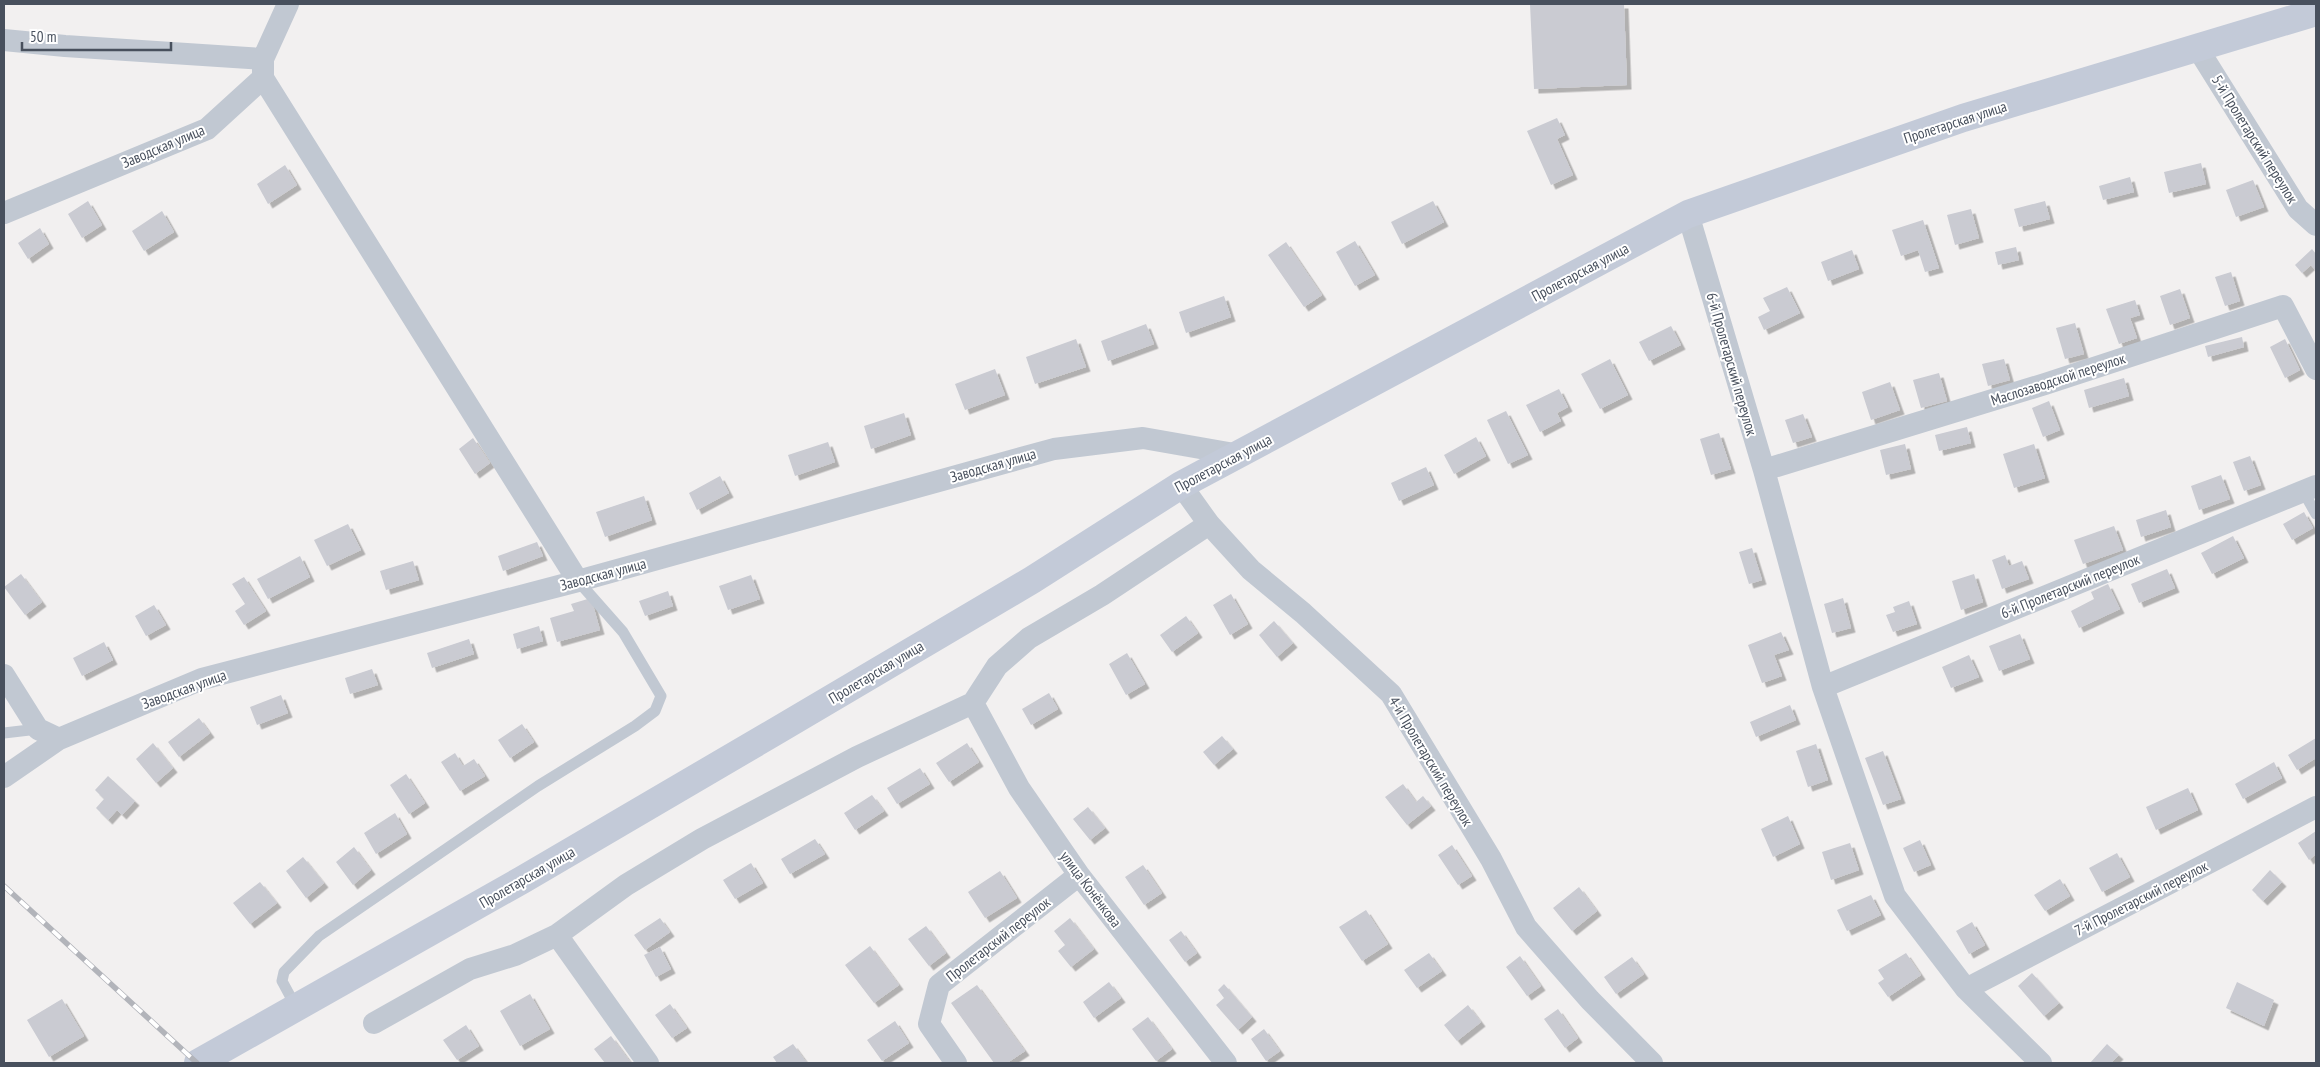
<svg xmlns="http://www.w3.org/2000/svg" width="2320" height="1067" font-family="'PT Sans Narrow',sans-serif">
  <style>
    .building { fill: #cacbd2; filter: url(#shadow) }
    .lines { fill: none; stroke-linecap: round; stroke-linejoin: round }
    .service { stroke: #c1c8d2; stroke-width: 11 }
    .minor { stroke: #c1c8d2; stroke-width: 22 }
    .secondary { stroke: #c3cad8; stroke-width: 28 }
    .rail-casing { stroke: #b2b4ba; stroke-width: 5.5 }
    .rail { stroke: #fff; stroke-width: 4; stroke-dasharray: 11; stroke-linecap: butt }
    .labels { text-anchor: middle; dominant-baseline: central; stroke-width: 4; stroke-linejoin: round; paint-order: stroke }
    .street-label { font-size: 15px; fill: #48505d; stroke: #fff }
  </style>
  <defs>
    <filter id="shadow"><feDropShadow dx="4.5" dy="4.5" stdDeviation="0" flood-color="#0004"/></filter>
  </defs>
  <rect width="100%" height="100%" fill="#f2f0f0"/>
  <path class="building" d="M1530,4H1624L1627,85L1534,89Z
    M1557,118L1565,135L1557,139L1573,175L1551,185L1527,131Z
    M2201,163L2206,184L2169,193L2164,172Z
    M285,165L297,185L268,204L257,184Z
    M2130,177L2134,192L2103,200L2099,186Z
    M2253,180L2264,207L2236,217L2226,190Z
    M88,201L102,225L82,238L68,214Z
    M1433,201L1444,222L1402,244L1391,222Z
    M2045,201L2050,219L2019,227L2014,209Z
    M1971,209L1979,238L1955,245L1947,215Z
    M162,211L174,232L144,251L132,231Z
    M1923,220L1939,268L1925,272L1918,250L1901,256L1892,230Z
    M40,228L49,244L28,259L18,243Z
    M1355,241L1375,275L1355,286L1336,252Z
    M1286,242L1322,295L1304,307L1268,255Z
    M2016,247L2019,260L1998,265L1995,252Z
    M2312,249L2316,254V271L2311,265L2302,273L2295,265Z
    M1852,250L1859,269L1828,281L1821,262Z
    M2231,272L2240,301L2225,306L2215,277Z
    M1787,287L1800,313L1764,330L1758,317L1770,311L1763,298Z
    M2180,289L2190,318L2170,325L2160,296Z
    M1224,296L1231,317L1186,333L1179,312Z
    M2135,300L2140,315L2130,318L2137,338L2119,344L2106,309Z
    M2075,323L2084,354L2065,359L2056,328Z
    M1146,324L1154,344L1108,361L1101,341Z
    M1671,326L1681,345L1649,361L1639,342Z
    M2242,337L2244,347L2208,357L2205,346Z
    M1076,339L1086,367L1035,384L1026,357Z
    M2285,339L2300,370L2285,378L2270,347Z
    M1610,359L1628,395L1600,409L1581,374Z
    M2004,359L2010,380L1988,386L1982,364Z
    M995,369L1005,395L965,410L955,384Z
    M1939,373L1947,401L1921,408L1913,380Z
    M2124,378L2129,396L2089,408L2084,390Z
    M1890,382L1900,410L1871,420L1862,392Z
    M1559,389L1568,407L1557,413L1561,421L1540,432L1526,405Z
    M2049,401L2060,430L2043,437L2032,408Z
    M1506,411L1528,455L1508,464L1487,420Z
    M904,413L911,435L871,449L864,426Z
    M1803,414L1812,437L1793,443L1785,420Z
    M1967,427L1971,443L1939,451L1935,435Z
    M1719,433L1731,469L1711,475L1700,439Z
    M1476,437L1486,456L1454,474L1444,455Z
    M473,438L490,463L475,474L459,449Z
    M828,442L835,462L795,476L788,455Z
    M1905,444L1911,469L1886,475L1880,450Z
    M2034,444L2045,478L2014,488L2003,454Z
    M2250,456L2261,485L2244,491L2233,462Z
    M1426,467L1434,485L1399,501L1391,483Z
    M2221,475L2230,499L2199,510L2191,486Z
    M720,476L729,493L697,510L689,493Z
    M644,496L652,520L605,537L596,512Z
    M2166,510L2171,527L2141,537L2136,520Z
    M2304,512L2313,528L2292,540L2283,524Z
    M348,524L361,550L327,566L314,540Z
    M2114,526L2123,550L2083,564L2074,540Z
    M2233,536L2244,558L2212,574L2201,553Z
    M537,542L543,556L503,571L498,556Z
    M1752,548L1762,580L1749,584L1739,552Z
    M2005,555L2009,566L2022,561L2029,579L2002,589L1992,560Z
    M300,556L310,577L268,599L257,579Z
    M413,561L419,580L386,590L380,571Z
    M2167,569L2175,588L2139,603L2131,584Z
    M21,574L42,602L25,615L4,587Z
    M1974,574L1983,602L1961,610L1952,581Z
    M751,575L760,599L728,610L719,586Z
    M244,577L266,611L244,625L235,611L245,604L232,584Z
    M2108,584L2120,609L2079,628L2071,611L2094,599L2091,592Z
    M668,591L673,606L645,616L639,601Z
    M1231,594L1248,624L1230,635L1213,605Z
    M591,598L600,630L557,642L550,618L574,611L571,604Z
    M1843,598L1851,628L1832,633L1824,604Z
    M1909,601L1917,624L1893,632L1886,615L1895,612L1893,607Z
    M154,605L166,625L146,636L135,616Z
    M1186,616L1198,633L1172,652L1160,635Z
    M1274,621L1293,643L1277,657L1259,635Z
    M539,626L543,641L517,649L513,634Z
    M1781,632L1789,650L1774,655L1782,676L1762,683L1748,645Z
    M2020,634L2030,659L1999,671L1989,646Z
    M469,639L474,654L432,668L427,653Z
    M104,642L113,660L82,676L73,658Z
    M1127,653L1145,684L1126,695L1109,664Z
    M1969,655L1979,677L1951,688L1942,667Z
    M372,669L378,685L350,694L345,678Z
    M1049,693L1058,709L1031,725L1022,709Z
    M281,695L288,713L257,725L250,707Z
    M1790,705L1796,720L1756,737L1750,722Z
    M199,718L210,733L179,757L168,742Z
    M522,724L534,742L510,758L498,740Z
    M1222,736L1233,749L1214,765L1203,752Z
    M2316,738V758L2297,770L2288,755Z
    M153,743L173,768L156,783L136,759Z
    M967,743L979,762L949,782L936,763Z
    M1816,744L1828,780L1808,787L1796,751Z
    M1883,751L1901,799L1883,805L1865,758Z
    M455,753L463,766L474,759L485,776L460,791L441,762Z
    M2274,762L2282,778L2243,799L2235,784Z
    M920,768L930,784L897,804L887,788Z
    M406,774L425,803L409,814L390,785Z
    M108,776L135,801L122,815L117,810L108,820L96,808L104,799L95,790Z
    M1403,784L1416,802L1423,796L1431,806L1407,825L1385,797Z
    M2188,788L2198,810L2156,830L2146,807Z
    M872,795L884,811L855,830L844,813Z
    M1088,807L1105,828L1090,840L1073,819Z
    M395,813L407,834L376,854L364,833Z
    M1788,816L1800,844L1773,857L1761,829Z
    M2316,831V854L2309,860L2298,843Z
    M815,839L825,854L790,874L781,859Z
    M1920,840L1931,865L1914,872L1903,848Z
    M1850,843L1859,870L1831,880L1822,852Z
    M1452,845L1472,876L1458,885L1438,855Z
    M354,847L371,870L353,885L336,862Z
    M2117,853L2130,877L2102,892L2089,868Z
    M303,857L324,883L306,898L286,871Z
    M751,863L763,883L735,899L723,880Z
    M1143,865L1162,893L1144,905L1125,877Z
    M2270,870L2282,882L2263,901L2252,890Z
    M1000,871L1017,898L985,918L968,892Z
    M2060,879L2070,896L2045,911L2034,895Z
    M260,882L277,903L250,924L233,903Z
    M1579,887L1597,911L1572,931L1553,908Z
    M1871,895L1881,915L1847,931L1837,910Z
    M1366,910L1388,944L1362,961L1339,927Z
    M660,918L670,932L645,950L634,935Z
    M1070,918L1094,949L1071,967L1058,951L1065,945L1054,931Z
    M1972,922L1985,945L1969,954L1956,931Z
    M926,926L946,953L929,966L908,939Z
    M1181,931L1197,953L1185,962L1169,940Z
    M870,946L899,985L874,1003L845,965Z
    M660,947L671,969L656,977L644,955Z
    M1429,953L1442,971L1417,988L1404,970Z
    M1906,953L1921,975L1888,997L1878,983L1884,979L1878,970Z
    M1520,956L1541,986L1527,996L1506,967Z
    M1632,957L1644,974L1616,994L1604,977Z
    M2032,973L2059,1003L2044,1016L2018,986Z
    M1109,982L1121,998L1094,1018L1083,1002Z
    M2237,982L2274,1000L2264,1026L2226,1008Z
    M1224,984L1252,1017L1238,1030L1216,1005L1224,998L1218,990Z
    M977,985L1025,1051L1007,1063H994L951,1003Z
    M530,994L550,1029L520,1046L500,1011Z
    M62,999L84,1036L49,1057L27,1020Z
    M670,1004L687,1028L672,1038L655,1015Z
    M1468,1005L1481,1022L1457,1041L1444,1025Z
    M1558,1009L1578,1038L1565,1048L1544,1019Z
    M1148,1017L1172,1049L1156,1061L1132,1029Z
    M895,1021L909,1043L882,1061L867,1040Z
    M466,1025L479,1046L457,1060L443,1040Z
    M1264,1029L1280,1051L1266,1061L1251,1039Z
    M611,1036L631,1063H605L594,1049Z
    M793,1044L807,1063H777L773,1057Z
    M2107,1044L2119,1055L2111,1063H2090Z"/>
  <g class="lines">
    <path class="service" d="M2303,491L2316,514
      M4,733L38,729
      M296,1007L282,981L284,972L319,936L538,786L635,726L655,711L661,696L623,632L578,581"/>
    <path class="minor" d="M4,40L65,46L263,59
      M2198,49L2298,209L2316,225
      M263,78L578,581
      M4,213L207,129L263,78V59L288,4
      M1688,214L1764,470L1823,687L1895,896L1966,989L2041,1063
      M1764,470L2045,384L2283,306L2316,369
      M1181,485L1209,524L1251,570L1303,613L1391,694L1491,859L1526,927L1590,1000L1652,1063
      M4,675L38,729L59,739L202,679L578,581L1054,449L1143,438L1240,455
      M1823,687L2316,486
      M973,703L1019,788L1079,875L1226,1063
      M4,777L59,739
      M557,935L648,1063
      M1966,989L2316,807
      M374,1023L470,969L515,955L557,935L626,885L702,839L857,757L973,703L997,666L1029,638L1102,595L1209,524
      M956,1063L929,1024L939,985L1079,875"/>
    <path class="secondary" d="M198,1063L522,880L778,730L1032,580L1181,485L1688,214L1963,118L2316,12"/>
    <defs>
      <path id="rail" d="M4,886L197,1063"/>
    </defs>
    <use href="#rail" class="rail-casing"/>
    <use href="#rail" class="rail"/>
  </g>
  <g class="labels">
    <g class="street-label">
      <text transform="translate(1955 122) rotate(-18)">Пролетарская улица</text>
      <text transform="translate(2255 139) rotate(58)">5-й Пролетарский переулок</text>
      <text transform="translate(163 146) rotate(-23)">Заводская улица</text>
      <text transform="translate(1580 272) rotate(-28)">Пролетарская улица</text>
      <text transform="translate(1732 364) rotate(74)">6-й Пролетарский переулок</text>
      <text transform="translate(2058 379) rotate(-18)">Маслозаводской переулок</text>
      <text transform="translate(1223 463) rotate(-28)">Пролетарская улица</text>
      <text transform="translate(993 465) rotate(-16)">Заводская улица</text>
      <text transform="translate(603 574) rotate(-15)">Заводская улица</text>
      <text transform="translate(2070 586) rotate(-22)">6-й Пролетарский переулок</text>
      <text transform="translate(876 672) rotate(-31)">Пролетарская улица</text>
      <text transform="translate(184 689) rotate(-20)">Заводская улица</text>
      <text transform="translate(1431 761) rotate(59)">4-й Пролетарский переулок</text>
      <text transform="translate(527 877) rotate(-30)">Пролетарская улица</text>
      <text transform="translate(1091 889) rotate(53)">улица Конёнкова</text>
      <text transform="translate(2141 898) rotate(-27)">7-й Пролетарский переулок</text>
      <text transform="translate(998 939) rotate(-38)">Пролетарский переулок</text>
    </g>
  </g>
  <rect width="2320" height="1067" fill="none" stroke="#48505d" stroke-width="10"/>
  <path d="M22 42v8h149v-8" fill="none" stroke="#48505d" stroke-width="2.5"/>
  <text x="30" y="42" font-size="15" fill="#48505d" stroke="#ffffff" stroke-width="4" paint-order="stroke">50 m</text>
</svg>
